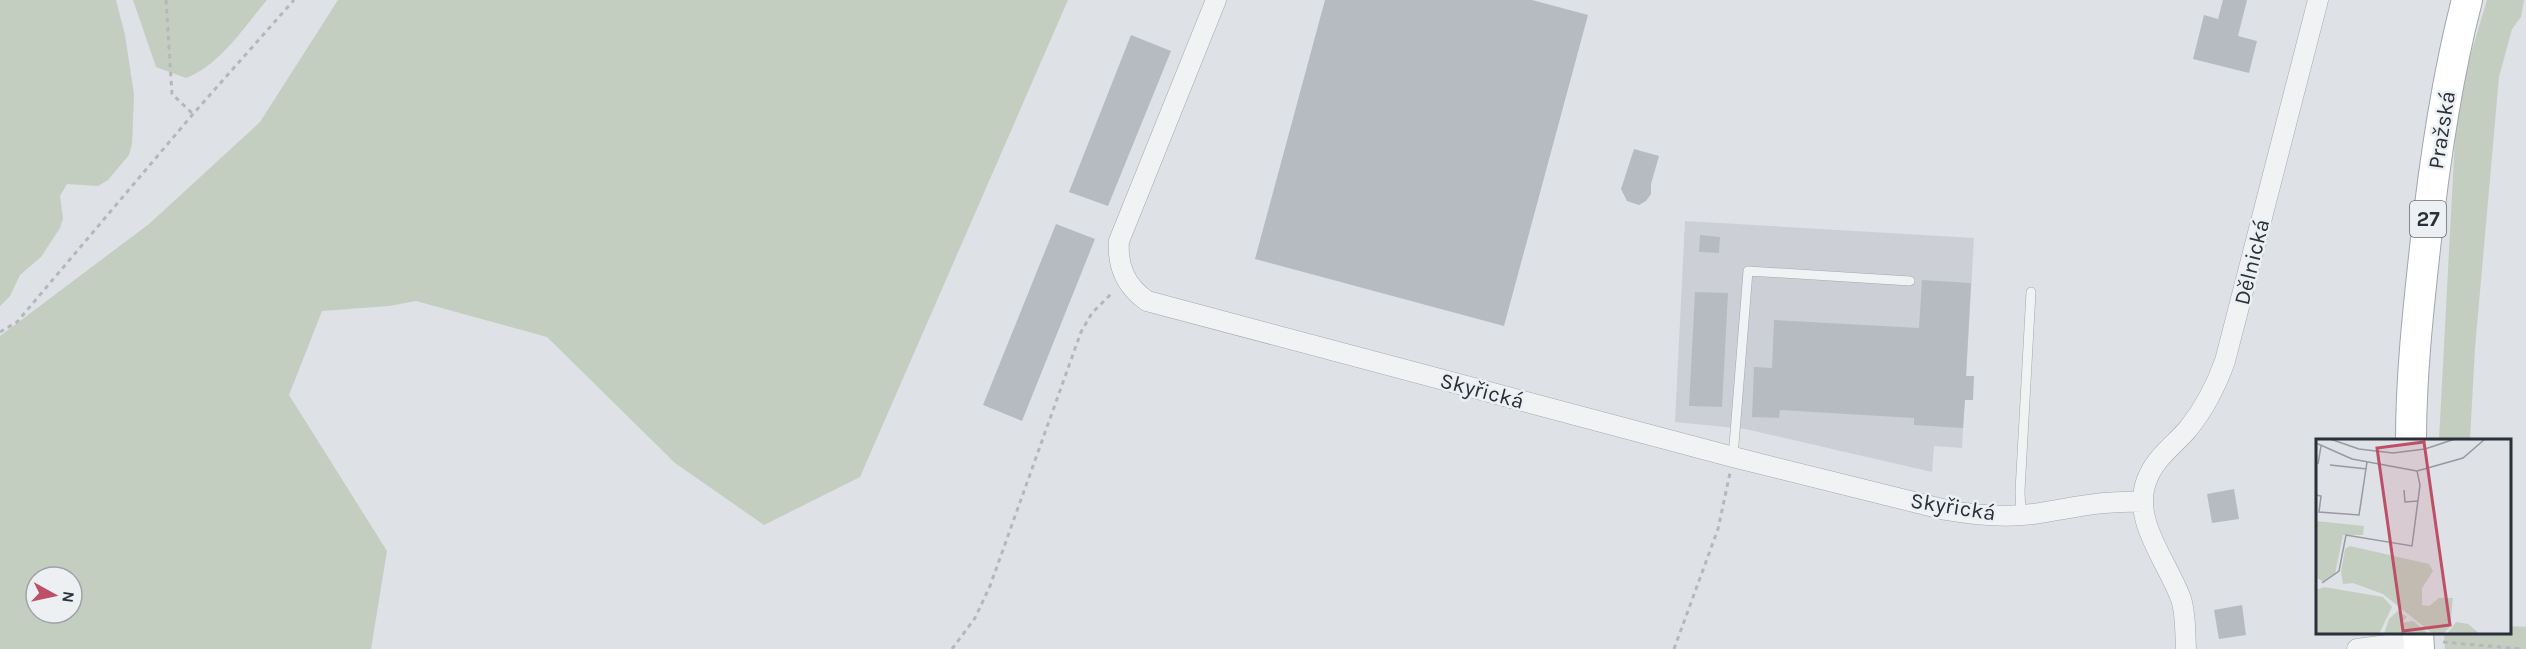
<svg xmlns="http://www.w3.org/2000/svg" width="2526" height="649" font-family="Karla,sans-serif">
  <style>
    .built { fill: #ccd0d6 }
    .green { fill: #c4cec0; fill-rule: evenodd }
    .building { fill: #b6bbc2 }
    .lines { fill: none; stroke-linecap: round; stroke-linejoin: round }
    .service-casing { stroke: #a4a8ae; stroke-width: 10 }
    .minor-casing { stroke: #a4a8ae; stroke-width: 21 }
    .primary-casing { stroke: #9fa6b0; stroke-width: 32 }
    .path { stroke: #b4b8bc; stroke-width: 3; stroke-dasharray: 4.5 4.5; stroke-linecap: butt }
    .service { stroke: #f0f2f4; stroke-width: 9 }
    .minor { stroke: #f0f2f4; stroke-width: 20 }
    .primary { stroke: #fff; stroke-width: 30 }
    .labels { text-anchor: middle; dominant-baseline: central; stroke-width: 5; stroke-linejoin: round; paint-order: stroke }
    .shield { fill: #edf0f3; stroke: #646a72; stroke-width: 1.5 }
    .shield-label { font-size: 21px; font-weight: bold; fill: #29303a }
    .street-label { font-size: 22px; fill: #29303a; stroke: #edf0f3 }
    .inset-road { fill: none; stroke: #969aa1; stroke-width: 1.5 }
    .view { fill: #bd5067; fill-opacity: 0.15; stroke: #bd5067; stroke-width: 3 }
    .inset-edge { fill: none; stroke: #29303a; stroke-width: 3 }
  </style>
  <rect width="100%" height="100%" fill="#dee1e5"/>
  <path class="built" d="M1685,221L1974,238L1962,448L1934,446L1932,472L1745,429L1675,422Z"/>
  <path class="green" d="M0,0H116L125,35L134,94L132,144L129,155L108,180L98,186L67,184L60,196L63,218L60,228L41,257L20,275L10,296L0,306Z
    M133,0H267C243,28 221,64 186,78L156,67Z
    M338,0H1068L860,477L764,525L675,463L547,337L416,301L389,306L322,311L289,395L387,551L371,649H0V336L149,224L260,122ZM36,577H72V613H36Z
    M2487,0H2524L2521,17L2512,29L2499,77L2475,348L2470,440H2439L2457,100Z
    M2510,626L2526,627V649H2445L2444,633L2510,632Z"/>
  <path class="building" d="M1325,0H1532L1588,15L1504,326L1255,259Z
    M2223,0H2247L2238,36L2257,41L2249,73L2193,59L2204,15L2218,19Z
    M1131,35L1171,51L1108,206L1069,192Z
    M1634,149L1659,156L1651,184V194L1646,201L1639,205L1627,201L1621,189Z
    M1056,224L1095,239L1022,421L983,405Z
    M1700,235L1720,237L1719,253L1699,252Z
    M1922,280L1971,283L1966,376H1974L1973,400H1965L1963,428L1914,425V418L1780,410L1779,418L1752,417L1754,367L1772,368L1774,320L1919,328Z
    M1695,292L1728,293L1722,407L1689,406Z
    M2234,489L2239,519L2212,523L2207,494Z
    M2242,605L2246,635L2219,639L2214,610Z"/>
  <g class="lines">
    <defs>
      <path id="service" d="M1733,457L1748,271L1910,281
        M2021,515L2020,491L2031,292"/>
      <path id="minor" d="M1216,0L1119,241C1117,267 1126,286 1147,301L1733,457L1946,510C1975,515 2004,518 2033,514C2074,508 2101,500 2143,502
        M2186,649C2185,633 2186,614 2181,599C2167,560 2128,517 2149,475C2157,457 2175,444 2188,429C2204,409 2216,386 2225,361L2318,0
        M2357,649L2418,641"/>
      <path id="primary" d="M2411,440C2411,377 2418,312 2425,248C2434,165 2446,81 2467,0
        M2418,632L2419,649"/>
    </defs>
    <use href="#service" class="service-casing"/>
    <use href="#minor" class="minor-casing"/>
    <use href="#primary" class="primary-casing"/>
    <path class="path" d="M166,0L172,94L193,114
      M0,332L17,322L193,114L294,0
      M2443,642L2522,649
      M952,649L975,618L990,586L1081,332L1092,313L1113,292
      M1674,649L1718,529L1730,473"/>
    <use href="#service" class="service"/>
    <use href="#minor" class="minor"/>
    <use href="#primary" class="primary"/>
  </g>
  <g class="labels">
    <rect class="shield" x="2410" y="201" width="36" height="36" rx="4.5"/>
    <g class="shield-label">
      <text x="2428" y="219">27</text>
    </g>
    <g class="street-label">
      <text transform="translate(2442 130) rotate(-81)">Pražská</text>
      <text transform="translate(2252 262) rotate(-76)">Dělnická</text>
      <text transform="translate(1482 391) rotate(15)">Skyřická</text>
      <text transform="translate(1953 507) rotate(9)">Skyřická</text>
    </g>
  </g>
  <g transform="translate(2316 439)">
    <rect width="195" height="195" fill="#dee1e5"/>
    <path d="M0,82L48,87L47,96H27L19,135L7,143L0,138ZM34,107L113,125L117,132L106,149V166L113,167L123,159H137L134,188L127,195H117L67,155L37,144L27,145L25,133L29,110ZM8,148L67,158L76,168L63,195H0V151ZM82,172L91,178L85,184L97,182L113,195H68L73,180ZM140,183L152,185L164,195H131Z" fill="#c4cec0"/>
    <path class="inset-road" d="M14,0L43,10L77,14L109,10L139,0M0,4L36,20L101,32M2,25L5,7M14,26L51,30M101,32L147,19L169,0M88,51L89,63L102,62M0,56L5,57L3,73L43,76L51,23M6,144L23,132L30,96L96,107L104,46L101,32"/>
    <path class="view" d="M108,3L134,186L87,192L61,9Z"/>
    <rect width="195" height="195" class="inset-edge"/>
  </g>
  <g transform="translate(54 595) rotate(98)"><circle r="28" fill="#edf0f3" stroke="#9fa3a9" stroke-width="1.5"/>
  <path d="M0-4.5L10 22L0 15L-10 22Z" fill="#bd5067"/>
  <text y="-9" font-size="16" font-weight="bold" text-anchor="middle" fill="#29303a">N</text>
  </g>
</svg>
